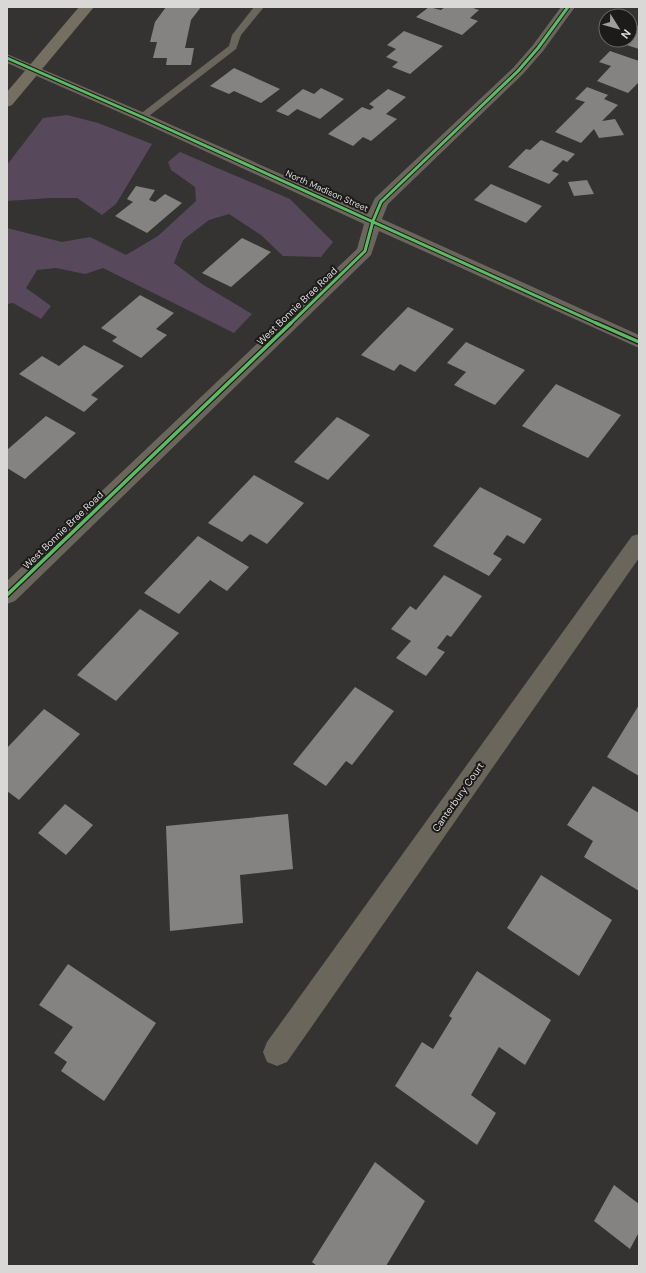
<svg xmlns="http://www.w3.org/2000/svg" width="646" height="1273" font-family="'DM Sans',sans-serif">
  <style>
    .green { fill: #57495b }
    .building { fill: #848381 }
    .lines { fill: none; stroke-linecap: round; stroke-linejoin: round }
    .lane { fill: #6a665c; fill-rule: evenodd }
    .street { fill: #6a665c; fill-rule: evenodd }
    .primary { fill: #746f61; fill-rule: evenodd }
    .cycleway-far1-casing { stroke: #1c1b1a; stroke-width: 5 }
    .cycleway-casing { stroke: #1c1b1a; stroke-width: 6 }
    .cycleway-far1 { stroke: #5cba63; stroke-width: 3 }
    .cycleway { stroke: #5cba63; stroke-width: 3.5 }
    .labels { text-anchor: middle; dominant-baseline: central; stroke-width: 4; stroke-linejoin: round; paint-order: stroke }
    .far-street-label { font-size: 9px; fill: #d9d8d6; stroke: #1c1b1a }
    .street-label { font-size: 10px; fill: #d9d8d6; stroke: #1c1b1a }
  </style>
  <rect width="100%" height="100%" fill="#343331"/>
  <path class="green" d="M67,115L98,123L152,144L116,204L102,215L77,198H49L7,201V165L43,118Z
    M180,152L290,199L333,242L321,257L283,256L261,235L229,214L209,220L183,240L174,263L202,284L252,314L234,333L103,268L85,274L56,268L37,270L26,288L51,306L41,319L13,303L7,304V228L62,242L90,237L126,255L158,236L196,201L195,187L171,170L168,162Z"/>
  <path class="building" d="M166,7H201L191,20L185,48H194L191,65H166L167,58H153L157,42H150L155,22Z
    M429,7L441,10L445,7H470L479,10L470,18L478,21L462,35L416,17Z
    M639,24V49L620,43L623,40H630V33Z
    M404,31L443,46L410,74L392,67L398,62L386,57L396,49L387,45Z
    M610,51L639,61V82L628,93L597,81L611,66L599,62Z
    M234,68L280,89L261,103L234,91L229,94L210,86Z
    M587,87L608,95L604,99L618,105L602,121L615,119L624,135L599,138L594,129L581,143L555,132L585,102L575,99Z
    M321,88L344,99L320,119L297,109L288,116L276,111L303,89L314,94Z
    M388,89L406,97L386,114L397,119L371,141L363,137L353,146L328,134L362,107L370,110L374,107L369,104Z
    M541,140L575,154L567,162L563,160L552,171L559,174L549,184L508,167L526,149L530,150Z
    M587,180L594,194L574,196L568,182Z
    M491,184L542,206L526,223L474,200Z
    M136,186L155,190L149,200L155,202L165,194L182,203L147,233L115,216L133,202L127,199Z
    M242,238L271,252L231,287L202,273Z
    M140,295L174,313L156,329L167,335L141,358L112,341L117,337L101,328Z
    M408,307L454,329L415,372L400,364L394,371L361,355Z
    M466,342L525,370L495,405L454,385L466,372L447,363Z
    M84,345L124,366L91,395L98,399L84,412L19,374L42,356L59,366Z
    M556,384L621,415L588,458L522,426Z
    M46,416L76,433L25,479L7,468V450Z
    M337,417L370,435L328,480L294,462Z
    M254,475L304,503L267,544L250,534L242,542L208,523Z
    M480,487L542,519L524,544L507,535L493,554L502,559L489,576L433,546Z
    M198,536L249,567L227,591L210,580L179,614L144,593Z
    M444,575L482,596L451,637L447,635L437,648L445,652L426,676L396,658L411,641L391,629L410,606L416,610Z
    M140,609L179,633L116,701L77,675Z
    M355,687L394,711L352,765L346,761L326,786L293,764Z
    M639,705V776L607,757Z
    M44,709L80,734L19,800L7,791V748Z
    M593,786L639,813V891L584,857L593,841L567,825Z
    M65,804L93,825L66,855L38,833Z
    M288,814L293,869L240,875L243,923L170,931L166,826Z
    M541,875L612,920L579,976L507,928Z
    M68,964L156,1023L104,1101L61,1071L67,1062L54,1053L73,1027L39,1005Z
    M477,971L551,1020L525,1065L499,1047L471,1095L496,1113L477,1145L395,1086L422,1042L433,1049L452,1018L449,1016Z
    M375,1162L425,1201L386,1266H317L312,1262Z
    M614,1185L639,1204V1232L630,1249L594,1221Z"/>
  <g class="lines">
    <path class="lane" d="M254,7H264L241,35L236,49L145,119H139L137,117L139,115L229,46L232,35Z"/>
    <path class="street" d="M561,7H575L543,51L523,74L388,204L382,219L639,335V348L379,231L371,255L15,601L7,604V581L357,249L364,224L137,120L7,63V54L147,114L368,213L375,198L513,68L533,45Z
      M639,534V558L287,1062L277,1066L267,1062L263,1052L267,1042L632,536Z"/>
    <path class="primary" d="M79,7H94L12,105L7,107V92Z"/>
    <defs>
      <path id="cycleway-far1" d="M7,58L142,117L598,324
        M290,324L365,251L373,221L381,202L518,71L538,48L568,7"/>
      <path id="cycleway" d="M596,323L639,342
        M7,595L291,323"/>
    </defs>
    <use href="#cycleway-far1" class="cycleway-far1-casing"/>
    <use href="#cycleway" class="cycleway-casing"/>
    <use href="#cycleway-far1" class="cycleway-far1"/>
    <use href="#cycleway" class="cycleway"/>
  </g>
  <g class="labels">
    <g class="far-street-label">
      <text transform="translate(327 191) rotate(24)">North Madison Street</text>
    </g>
    <g class="street-label">
      <text transform="translate(297 306) rotate(-44)">West Bonnie Brae Road</text>
      <text transform="translate(63 530) rotate(-44)">West Bonnie Brae Road</text>
      <text transform="translate(458 797) rotate(-55)">Canterbury Court</text>
    </g>
  </g>
  <rect width="646" height="1273" fill="none" stroke="#d9d8d6" stroke-width="16"/>
  <g transform="translate(618 28) rotate(127)"><circle r="19" fill="#1c1b1a" stroke="#686765"/>
  <path d="M0-3L7 15L0 10L-7 15Z" fill="#9f9e9c"/>
  <text y="-6" font-size="11" font-weight="bold" text-anchor="middle" fill="#d9d8d6">N</text>
  </g>
</svg>
